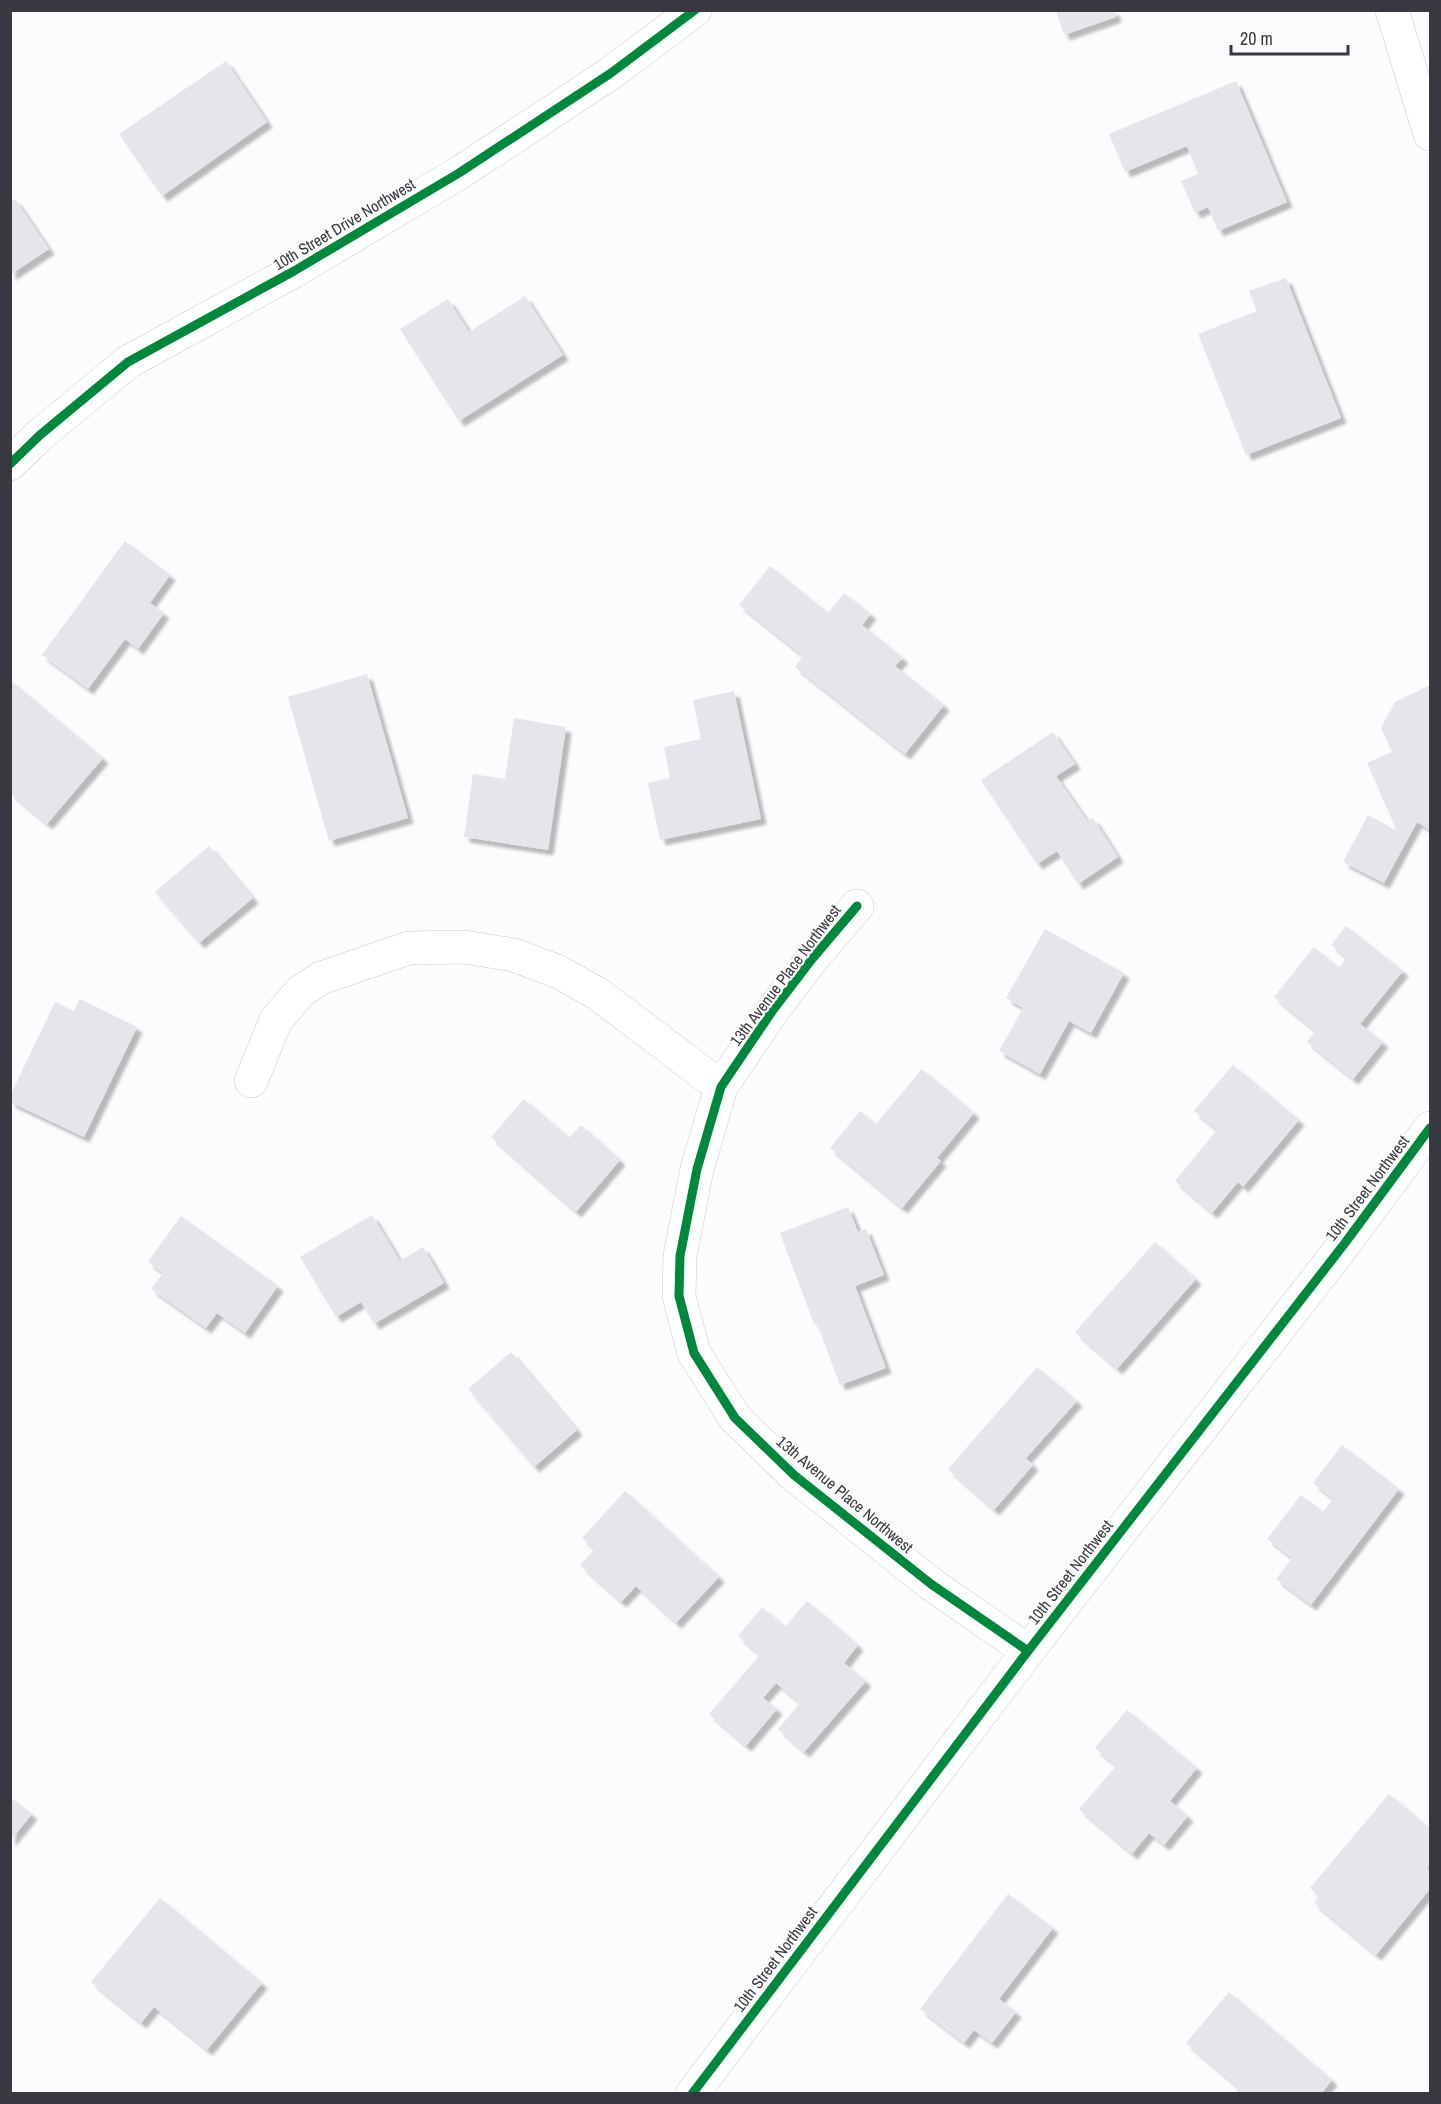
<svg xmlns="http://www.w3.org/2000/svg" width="1441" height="2104" font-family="'Archivo Narrow',sans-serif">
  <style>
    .building { fill: #e5e5ea; filter: url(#shadow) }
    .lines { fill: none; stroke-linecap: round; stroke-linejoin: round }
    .street-casing { stroke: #cacacf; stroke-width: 34 }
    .street { stroke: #feffff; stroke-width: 33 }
    .cycleway-casing { stroke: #fff; stroke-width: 13 }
    .cycleway { stroke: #00873e; stroke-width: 9 }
    .labels { text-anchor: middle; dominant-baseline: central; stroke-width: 4.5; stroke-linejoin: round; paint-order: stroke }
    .street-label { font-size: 16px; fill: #383840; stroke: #fff }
  </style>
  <defs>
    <filter id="shadow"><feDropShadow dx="5.5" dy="5.5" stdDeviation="1.5" flood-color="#0004"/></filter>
  </defs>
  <rect width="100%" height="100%" fill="#fbfcfe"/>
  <path class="building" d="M1056,10H1114L1116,17L1064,35Z
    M226,61L267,122L162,196L119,134Z
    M1236,81L1287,202L1218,231L1208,207L1195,213L1181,181L1198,174L1187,146L1125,172L1109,134Z
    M15,199L49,249L10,275V202Z
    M1286,278L1341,418L1246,455L1198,334L1257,311L1249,291Z
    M525,296L563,355L459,421L400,329L448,299L469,332Z
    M125,541L170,575L150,603L164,613L138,649L125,639L88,689L42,655Z
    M770,566L828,613L844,593L871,614L862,625L903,658L895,666L944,705L905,754L795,667L803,656L739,605Z
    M367,674L408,818L329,841L288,697Z
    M10,680L103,758L47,824L10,793Z
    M1430,685V830L1417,822L1384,883L1343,862L1368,815L1397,831L1367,763L1392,752L1381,728L1395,702Z
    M734,691L761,819L660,840L648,783L670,778L664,747L701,739L693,700Z
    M514,718L566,727L548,850L464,837L473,774L505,779Z
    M1053,732L1075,764L1056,776L1087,821L1093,818L1118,857L1078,884L1057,851L1037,864L981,780Z
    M209,846L253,898L199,943L155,892Z
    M1346,926L1403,971L1360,1024L1383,1042L1353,1079L1307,1042L1315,1031L1274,997L1314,947L1339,968L1347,958L1331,945Z
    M1045,929L1124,973L1091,1033L1069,1021L1040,1074L999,1051L1023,1008L1006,998Z
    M80,999L137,1027L84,1137L10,1102V1096L55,1002L74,1011Z
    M1233,1065L1299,1120L1243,1187L1238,1182L1212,1213L1175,1181L1217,1130L1194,1111Z
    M922,1069L974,1113L937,1158L941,1161L902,1208L830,1148L860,1111L876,1124Z
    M524,1099L569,1138L581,1125L620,1160L576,1212L491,1137Z
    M848,1207L858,1232L866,1229L884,1275L855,1286L886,1368L840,1385L817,1323L814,1324L780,1233Z
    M372,1215L400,1261L423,1247L444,1283L374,1324L361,1302L336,1317L300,1257Z
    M181,1216L278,1286L245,1333L217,1313L206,1328L151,1289L163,1273L148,1262Z
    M1155,1242L1196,1279L1117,1369L1075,1332Z
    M511,1352L577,1430L534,1467L468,1389Z
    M1037,1367L1077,1401L1026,1458L1033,1465L994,1510L948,1469Z
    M1342,1445L1399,1489L1311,1605L1276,1579L1292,1558L1267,1539L1301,1495L1323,1512L1333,1499L1313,1483Z
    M625,1491L719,1577L676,1623L636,1586L621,1602L580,1565L595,1549L582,1538Z
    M807,1601L858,1645L844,1663L866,1681L804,1752L778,1729L800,1703L776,1683L763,1698L777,1709L746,1746L709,1714L760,1655L738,1636L762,1607L785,1627Z
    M1127,1710L1197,1768L1170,1801L1188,1816L1164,1845L1149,1833L1132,1854L1079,1809L1116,1766L1095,1748Z
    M1389,1794L1430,1829V1864L1427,1868L1430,1871V1889L1376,1955L1314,1903L1319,1896L1310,1888Z
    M10,1797L32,1814L10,1841Z
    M1008,1894L1053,1928L999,1999L1016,2012L992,2043L974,2030L964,2043L920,2009Z
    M160,1898L262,1983L207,2050L154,2007L141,2023L91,1982Z
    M1229,1992L1332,2080L1321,2094H1235L1239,2088L1186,2043Z"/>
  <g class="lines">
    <defs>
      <path id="street" d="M1392,10L1430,134
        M10,464L40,435L128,362L294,271L459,173L611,73L695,10
        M857,906L812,959L773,1010L721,1087L697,1169L680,1256L679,1296L694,1353L735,1418L794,1475L931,1584L1028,1651
        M251,1081L276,1020L301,991L321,978L409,948L464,947L514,955L559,972L598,994L721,1087
        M692,2094L1028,1651L1345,1243L1430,1128"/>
    </defs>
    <use href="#street" class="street-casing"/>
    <use href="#street" class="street"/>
    <defs>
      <path id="cycleway" d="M10,464L40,435L128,362L294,271L459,173L611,73L695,10
        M857,906L812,959L773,1010L721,1087L697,1169L680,1256L679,1296L694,1353L735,1418L794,1475L931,1584L1028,1651
        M692,2094L1028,1651L1345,1243L1430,1128"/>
    </defs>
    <use href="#cycleway" class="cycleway-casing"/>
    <use href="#cycleway" class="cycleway"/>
  </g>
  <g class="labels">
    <g class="street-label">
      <text transform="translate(344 224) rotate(-31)">10th Street Drive Northwest</text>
      <text transform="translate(785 975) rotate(-53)">13th Avenue Place Northwest</text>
      <text transform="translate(1367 1188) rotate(-53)">10th Street Northwest</text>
      <text transform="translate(845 1494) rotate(40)">13th Avenue Place Northwest</text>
      <text transform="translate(1070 1572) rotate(-52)">10th Street Northwest</text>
      <text transform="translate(775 1959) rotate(-53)">10th Street Northwest</text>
    </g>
  </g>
  <rect width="1441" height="2104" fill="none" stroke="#383840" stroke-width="24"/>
  <path d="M1231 45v9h117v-9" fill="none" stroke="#383840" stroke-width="3"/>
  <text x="1240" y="45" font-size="18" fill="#383840" stroke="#ffffff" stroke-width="4.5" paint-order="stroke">20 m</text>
</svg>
